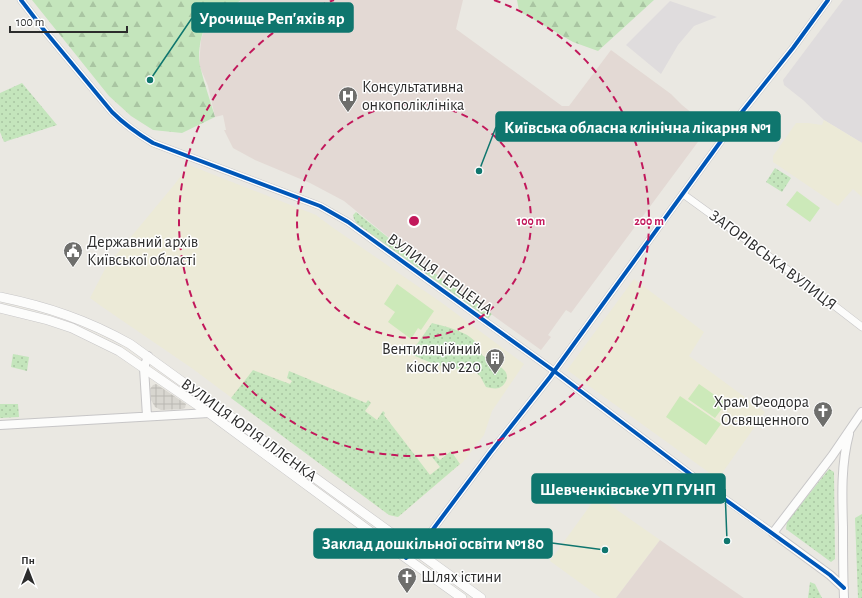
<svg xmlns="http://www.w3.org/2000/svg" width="862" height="598" font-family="'Alegreya Sans',sans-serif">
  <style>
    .industrial { fill: #dfdcdd }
    .education { fill: #ecead7 }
    .medical { fill: #e3d9d4 }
    .grass { fill: url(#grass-dots) }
    .forest { fill: url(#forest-firs) }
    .pitch { fill: #cce9b9 }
    .plaza { fill: url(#plaza-grid) }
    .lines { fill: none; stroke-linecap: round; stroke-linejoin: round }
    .minor-casing { stroke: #c7c6c7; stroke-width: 8 }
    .tertiary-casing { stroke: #c7c6c7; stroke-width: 10 }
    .secondary-casing { stroke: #c7c6c7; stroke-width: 10 }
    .minor { stroke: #fcfcfb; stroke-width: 7 }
    .tertiary { stroke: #fcfcfb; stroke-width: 8 }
    .secondary { stroke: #fcfcfb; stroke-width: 9 }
    .cycleway-casing { stroke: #fff; stroke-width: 6 }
    .cycleway { stroke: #0057b8; stroke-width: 4 }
    .ring { fill: none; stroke: #c2185b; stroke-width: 2; stroke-dasharray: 7 5 }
    .labels { text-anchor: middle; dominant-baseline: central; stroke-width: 3; stroke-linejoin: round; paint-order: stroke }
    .poi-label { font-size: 16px; fill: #2c2c2c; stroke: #fff; text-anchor: start }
    .street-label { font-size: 16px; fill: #2c2c2c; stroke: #fff }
    .centre { fill: #c2185b; stroke: #fff; stroke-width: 2 }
    .ring-label { font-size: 12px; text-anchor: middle; font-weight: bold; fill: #c2185b; stroke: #fff; stroke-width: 3; stroke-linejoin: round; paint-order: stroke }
    .leader { fill: none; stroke: #0f766e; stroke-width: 1.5 }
    .callout-dot { fill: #0f766e; stroke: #fff; stroke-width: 1.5 }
    .callout { fill: #0f766e; stroke: #0f766e; stroke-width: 1.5 }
    .callout-label { font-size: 17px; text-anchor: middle; font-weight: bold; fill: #fff }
  </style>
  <defs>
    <pattern id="grass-dots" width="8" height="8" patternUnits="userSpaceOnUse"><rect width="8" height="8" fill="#c4e5bc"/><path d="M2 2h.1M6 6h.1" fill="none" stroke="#a9c5a2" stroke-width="1.8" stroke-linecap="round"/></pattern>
    <pattern id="forest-firs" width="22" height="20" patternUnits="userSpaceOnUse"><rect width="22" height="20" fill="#c4e5bc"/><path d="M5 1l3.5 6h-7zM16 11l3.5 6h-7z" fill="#a9c5a2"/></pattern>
    <pattern id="plaza-grid" width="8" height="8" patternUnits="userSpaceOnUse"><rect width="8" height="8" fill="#d8d6d0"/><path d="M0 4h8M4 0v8" fill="none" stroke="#bab8b3"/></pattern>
  </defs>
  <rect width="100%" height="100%" fill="#eae8e2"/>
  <path class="industrial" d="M843,0H862V143L824,120L803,100L784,85L783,80Z
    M670,1L717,17L694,26L678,45L661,74L626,45Z"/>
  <path class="education" d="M824,120L862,143V197L853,189L838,206L773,162V156L796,123H808L822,125Z
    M189,165L316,215L332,227L442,303L524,364L492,411L484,435L463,462L398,517L389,515L193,369L101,306L90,298L106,267L174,185Z
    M634,279L704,332L689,356L765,412L718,479L567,370Z
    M597,496L660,540L616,598H601L550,561Z"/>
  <path class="medical" d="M241,0H463L456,29L562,106H569L611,50L671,94L682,105L709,127L571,313L566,310L548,335L551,337L541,350L419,262L344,201L310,183L255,160L233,148L224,130H226L223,115L215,117L208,86L199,65L201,40L205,27L209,19L227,7L236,5Z
    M660,540L744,598H616Z"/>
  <path class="grass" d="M22,83L57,125L4,142L0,132V93Z
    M775,168L791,178L782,192L766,182Z
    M356,212L419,262L492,314L488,319L357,224L354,219L353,215Z
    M432,323C450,328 473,332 481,350V353L482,355C489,360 498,364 504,370C510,376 506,385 499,388C495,389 490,388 486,387L480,376L471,368C449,372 430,362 410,354Z
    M13,354L29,357L27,371L11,367Z
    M253,370L290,384L292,381L287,378L289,371L366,403L368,400L371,403L365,411L377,420L383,411L385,413L384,415L430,475L440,467L432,457L434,454L440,460L451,451L460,464L398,517L389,515L231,398Z
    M0,404H18L19,417L0,418Z
    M829,469L834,472L835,559L831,562L786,529L787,522Z
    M862,514V598H858L855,518Z
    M810,582L815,584L822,598H808Z"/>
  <path class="forest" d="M32,0H241C232,8 218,9 210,19C201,28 197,55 200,66C204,83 210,100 215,117L182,133L153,130L131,116L109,96Z
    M517,0H654L598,51L573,42L519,11Z"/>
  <path class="pitch" d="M797,191L820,208L810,222L786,205Z
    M397,284L434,311L421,330L418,328L411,339L388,322L395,312L384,304Z
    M699,384L726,403L715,418L688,399Z
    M680,396L721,424L706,445L666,417Z"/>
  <path class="plaza" d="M156,384L186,404L185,408L182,409L161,410L155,407L151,400L150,389L153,385Z"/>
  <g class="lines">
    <defs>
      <path id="minor" d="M21,0L44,30L112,112C125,125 138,134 153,143L320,206L348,222L554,371L698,480L773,533
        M683,194L792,273L862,327
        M406,558L422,544L490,453L550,377L742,112L793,48L828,0"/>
      <path id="tertiary" d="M147,416L144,368L148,356
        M0,425L209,413L223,411
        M844,588L830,575L773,533L832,456L862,412
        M844,598C843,574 843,550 843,527C842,495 841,464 849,434"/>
      <path id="secondary" d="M0,297C48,307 87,320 130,344L481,598
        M0,308L48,320L72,328L119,351L209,413L406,558L462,598"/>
    </defs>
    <use href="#minor" class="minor-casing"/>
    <use href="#tertiary" class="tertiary-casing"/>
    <use href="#secondary" class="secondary-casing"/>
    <use href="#minor" class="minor"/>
    <use href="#tertiary" class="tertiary"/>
    <use href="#secondary" class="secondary"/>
    <defs>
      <path id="cycleway" d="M21,0L44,30L112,112C125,125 138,134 153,143L320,206L348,222L554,371L698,480L830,575L844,588
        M406,558L422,544L490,453L550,377L742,112L793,48L828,0"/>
    </defs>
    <use href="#cycleway" class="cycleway-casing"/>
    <use href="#cycleway" class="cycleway"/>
  </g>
  <g class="ring">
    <circle cx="414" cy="221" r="117"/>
    <path d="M494 0A235 235 0 1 1 334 0"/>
  </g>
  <defs>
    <symbol id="hospital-pin" viewBox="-11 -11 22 30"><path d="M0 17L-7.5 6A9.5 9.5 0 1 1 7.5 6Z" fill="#6e6e6c" stroke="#fff"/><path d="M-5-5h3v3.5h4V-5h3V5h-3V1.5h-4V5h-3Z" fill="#fff"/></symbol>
    <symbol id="civic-pin" viewBox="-11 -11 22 30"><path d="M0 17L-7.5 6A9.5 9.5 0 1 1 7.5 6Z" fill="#6e6e6c" stroke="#fff"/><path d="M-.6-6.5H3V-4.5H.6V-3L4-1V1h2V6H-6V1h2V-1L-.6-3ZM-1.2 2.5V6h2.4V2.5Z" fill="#fff"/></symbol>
    <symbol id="building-pin" viewBox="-11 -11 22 30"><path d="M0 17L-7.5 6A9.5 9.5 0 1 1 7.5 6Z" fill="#6e6e6c" stroke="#fff"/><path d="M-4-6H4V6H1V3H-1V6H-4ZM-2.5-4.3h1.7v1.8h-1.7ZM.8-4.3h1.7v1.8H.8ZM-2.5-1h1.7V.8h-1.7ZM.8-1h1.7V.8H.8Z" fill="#fff"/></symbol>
    <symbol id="church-pin" viewBox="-11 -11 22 30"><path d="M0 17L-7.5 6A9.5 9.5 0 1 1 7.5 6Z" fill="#6e6e6c" stroke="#fff"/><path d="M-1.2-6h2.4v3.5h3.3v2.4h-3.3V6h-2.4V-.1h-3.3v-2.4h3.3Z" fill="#fff"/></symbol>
  </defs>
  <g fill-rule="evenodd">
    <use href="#hospital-pin" x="337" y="85" width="22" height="30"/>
    <use href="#civic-pin" x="62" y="240" width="22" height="30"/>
    <use href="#building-pin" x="484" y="347" width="22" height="30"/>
    <use href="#church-pin" x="812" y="400" width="22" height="30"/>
    <use href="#church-pin" x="396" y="566" width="22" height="30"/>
  </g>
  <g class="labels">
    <g class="poi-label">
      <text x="362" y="87">Консультативна<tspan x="362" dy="18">онкополіклініка</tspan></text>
      <text x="87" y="242">Державний архів<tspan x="87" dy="18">Київської області</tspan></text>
      <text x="481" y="349" text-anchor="end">Вентиляційний<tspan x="481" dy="18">кіоск № 220</tspan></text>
      <text x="809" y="402" text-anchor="end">Храм Феодора<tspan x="809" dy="18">Освященного</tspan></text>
      <text x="421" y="577">Шлях істини</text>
    </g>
    <g class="street-label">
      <text transform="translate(773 260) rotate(37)">ЗАГОРІВСЬКА ВУЛИЦЯ</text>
      <text transform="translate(440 274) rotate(36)">ВУЛИЦЯ ГЕРЦЕНА</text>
      <text transform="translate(249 430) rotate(36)">ВУЛИЦЯ ЮРІЯ ІЛЛЄНКА</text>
    </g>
  </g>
  <circle cx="414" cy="221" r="6" class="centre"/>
  <g class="ring-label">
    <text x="531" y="225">100 m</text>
    <text x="649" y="225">200 m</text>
  </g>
  <path class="leader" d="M150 80L192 18M479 171L496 127M727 541L725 489M605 550L552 543"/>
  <g class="callout-dot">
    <circle cx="150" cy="80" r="4"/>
    <circle cx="479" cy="171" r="4"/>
    <circle cx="727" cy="541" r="4"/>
    <circle cx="605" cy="550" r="4"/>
  </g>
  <g class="callout">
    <rect x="192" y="3" width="161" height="29" rx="4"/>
    <rect x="496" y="112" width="284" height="29" rx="4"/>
    <rect x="532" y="474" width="193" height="29" rx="4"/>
    <rect x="314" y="529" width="238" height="29" rx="4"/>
  </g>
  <g class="callout-label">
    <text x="272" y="24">Урочище Реп'яхів яр</text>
    <text x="638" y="133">Київська обласна клінічна лікарня №1</text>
    <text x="628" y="495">Шевченківське УП ГУНП</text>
    <text x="433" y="549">Заклад дошкільної освіти №180</text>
  </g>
  <g transform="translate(28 570)" stroke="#ffffff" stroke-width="3" paint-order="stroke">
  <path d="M0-3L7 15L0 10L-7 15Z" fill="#2c2c2c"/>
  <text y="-6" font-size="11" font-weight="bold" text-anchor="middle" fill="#2c2c2c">Пн</text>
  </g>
  <path d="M10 26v6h117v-6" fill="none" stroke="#2c2c2c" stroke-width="2"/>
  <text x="16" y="26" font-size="12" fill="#2c2c2c" stroke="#ffffff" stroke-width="3" paint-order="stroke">100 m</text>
</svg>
